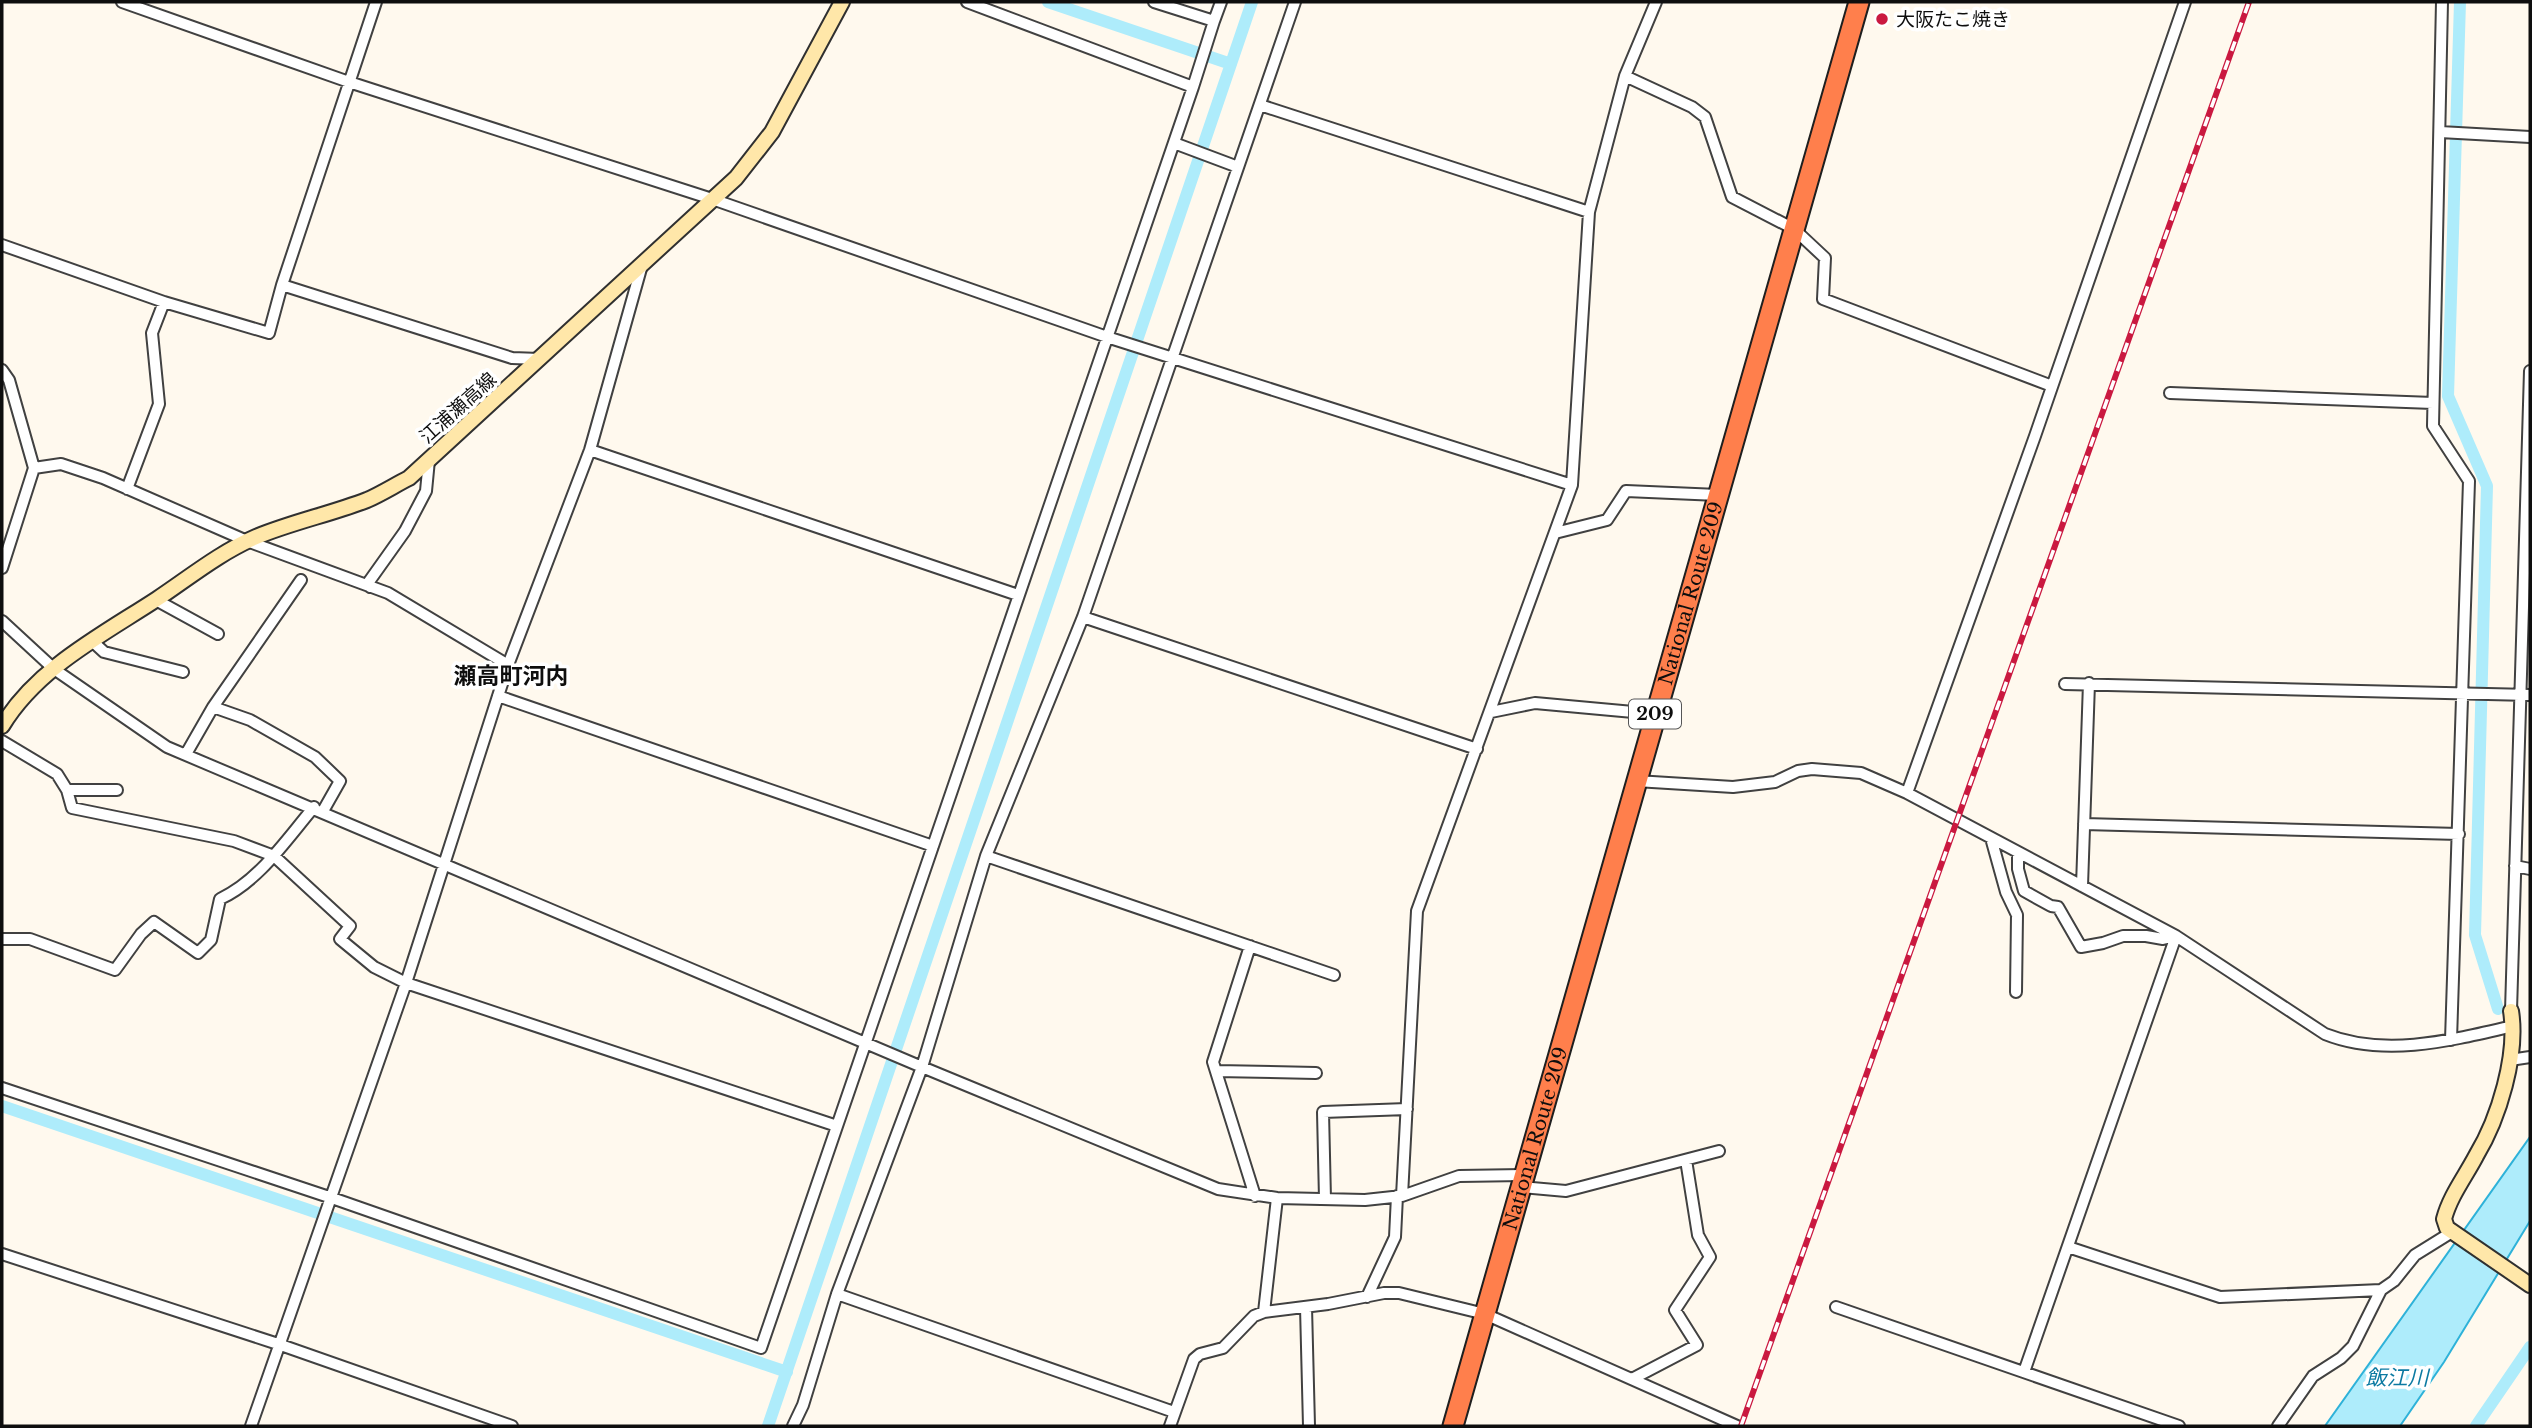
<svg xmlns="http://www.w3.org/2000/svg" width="2532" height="1428" font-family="'Libre Baskerville','Noto Sans JP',serif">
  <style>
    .water { fill: #aeecfb; stroke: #2eb2d9; stroke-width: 2 }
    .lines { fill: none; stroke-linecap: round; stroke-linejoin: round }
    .canal { stroke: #aeecfb; stroke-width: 12 }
    .street-casing { stroke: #414141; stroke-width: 14 }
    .secondary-casing { stroke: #303030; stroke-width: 18 }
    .highway-casing { stroke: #1f1f1f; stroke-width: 23 }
    .street { stroke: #fff; stroke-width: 10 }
    .secondary { stroke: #ffe7a9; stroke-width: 14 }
    .highway { stroke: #ff7f4c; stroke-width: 19 }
    .rail-casing { stroke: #ca1940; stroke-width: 6 }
    .rail { stroke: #fff; stroke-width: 3.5; stroke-dasharray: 10; stroke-linecap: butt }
    .poi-dot { fill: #ca1940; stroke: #fff; stroke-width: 2.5 }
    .labels { text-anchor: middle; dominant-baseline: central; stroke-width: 7; stroke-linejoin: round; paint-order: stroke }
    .shield { fill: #fff; stroke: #565656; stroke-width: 2 }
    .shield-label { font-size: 18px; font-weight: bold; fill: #0e0e0e }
    .poi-label { font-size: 19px; fill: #0e0e0e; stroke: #fff; text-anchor: start }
    .street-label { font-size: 19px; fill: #0e0e0e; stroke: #fff }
    .water-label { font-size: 21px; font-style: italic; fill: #0c7aa2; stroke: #fff }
    .quarter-label { font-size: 23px; font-weight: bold; fill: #0e0e0e; stroke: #fff }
  </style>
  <rect width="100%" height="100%" fill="#fff9ee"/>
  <path class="water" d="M2530,1137V1221L2444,1362L2400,1426H2325Z"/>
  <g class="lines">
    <path class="canal" d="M1048,2L1231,64
      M2460,2L2448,396L2487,486L2475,935L2498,1009
      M2,1106L787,1372
      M768,1426L1252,2
      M2476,1426L2530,1347"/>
    <defs>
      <path id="street" d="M122,2L349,82L712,199L1110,338L1572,485
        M1154,2L1214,21L1221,2
        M2442,2L2433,426L2469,481L2451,1040
        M1625,76L1692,107L1705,117L1732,197L1794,229L1825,258L1823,299L2052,386
        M1193,87L1214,21
        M1260,105L1589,212
        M2440,132L2530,137
        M1174,143L1238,167
        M2,245L164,302L269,333L282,285L376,2
        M282,285L512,358L540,359
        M2,370L9,380L34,468L2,568
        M2170,393L2433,403
        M590,450L1018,595
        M34,468L61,464L103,478L247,541L388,593L508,665
        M127,489L159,404L152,333L164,302
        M1555,533L1607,520L1626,491L1718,495
        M370,587L368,583L405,531L426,491L429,460
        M156,600L218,634
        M1083,617L1477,749
        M2,621L54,669L167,747L922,1067L1218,1189L1277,1198L1365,1200L1402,1196L1459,1176L1523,1175
        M91,640L104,652L183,672
        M2065,684L2530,695
        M498,696L933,846
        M213,707L301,580
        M1491,712L1535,703L1655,714
        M2,741L57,774L67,790H117
        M186,754L213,707L250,720L315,757L340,781L323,811
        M1636,781L1733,787L1775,782L1798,771L1812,769L1861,773L1907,793L2176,936L2325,1034C2385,1058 2453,1040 2513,1026
        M67,790L72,808L234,841L274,856L350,926L340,939L374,967L406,983L837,1126
        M1907,793L2035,436L2185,2
        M2084,824L2459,834
        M1991,838L2006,892L2017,915L2016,992
        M2018,852V869L2024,891L2051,906L2058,907L2081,947L2103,943L2123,936H2146L2163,939L2176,936
        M986,856L1334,975
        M2515,866L2530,869
        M2082,886L2089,683
        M2,939H30L115,970L141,934L154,922L198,953L211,940L220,899C259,881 286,840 314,807
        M1250,946L1213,1062L1255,1196
        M2511,1011L2530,371
        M2510,1060L2530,1057
        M1216,1071L1316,1073
        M2,1088L332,1198L761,1348L1193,87L967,2
        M1520,1187L1566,1191L1719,1151
        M1402,1196L1417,911L1572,485L1589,212L1625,76L1656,2
        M1325,1199L1323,1112L1407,1109
        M2068,1247L2220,1297L2381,1290
        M2,1254L278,1344L512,1426
        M837,1294L1174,1412
        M1367,1297L1395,1237L1397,1196
        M1306,1307L1309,1426
        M1836,1307L2179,1426
        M1264,1312L1277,1198
        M2024,1372L2176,936
        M1632,1379L1697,1345L1675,1310L1710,1257L1698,1235L1686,1160
        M251,1426L406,983L508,665L590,450L642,265
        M793,1426L803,1405L837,1294L922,1067L986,856L1083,617L1295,2
        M1170,1426L1194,1359L1200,1354L1223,1348L1254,1316L1264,1312L1328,1304L1384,1293H1399L1485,1314L1737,1426
        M2278,1426L2313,1376L2341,1358L2353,1346L2381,1290L2394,1281L2415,1255L2452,1232"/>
      <path id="secondary" d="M2,726C37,668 102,635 157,599C190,577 219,553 256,537C292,522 331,514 367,500C381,494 395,485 409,478L736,178L772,132L842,2
        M2511,1011C2518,1055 2499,1118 2476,1156C2465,1177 2450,1196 2444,1219L2447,1228L2530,1285"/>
      <g id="highway">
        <path id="s1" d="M1453,1426L1859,2"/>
      </g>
    </defs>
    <use href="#street" class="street-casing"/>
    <use href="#secondary" class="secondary-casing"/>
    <use href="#highway" class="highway-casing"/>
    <use href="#street" class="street"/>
    <use href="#secondary" class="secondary"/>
    <use href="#highway" class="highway"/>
    <defs>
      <path id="rail" d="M1741,1426L2249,2"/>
    </defs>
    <use href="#rail" class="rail-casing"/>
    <use href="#rail" class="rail"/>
  </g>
  <circle class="poi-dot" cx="1882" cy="19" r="7"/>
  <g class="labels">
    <rect class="shield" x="1629" y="699.5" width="52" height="29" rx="5"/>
    <g class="shield-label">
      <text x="1655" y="714">209</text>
    </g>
    <g class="poi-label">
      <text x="1896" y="19">大阪たこ焼き</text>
    </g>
    <g class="street-label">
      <text transform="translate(458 408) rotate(-42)">江浦瀬高線</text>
      <text stroke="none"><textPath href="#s1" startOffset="866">National Route 209</textPath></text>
      <text stroke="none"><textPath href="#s1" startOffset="299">National Route 209</textPath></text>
    </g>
    <g class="water-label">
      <text x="2397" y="1378">飯江川</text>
    </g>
    <g class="quarter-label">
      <text x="511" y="676">瀬高町河内</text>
    </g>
  </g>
  <rect width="2532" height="1428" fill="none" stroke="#0e0e0e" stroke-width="7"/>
</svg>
